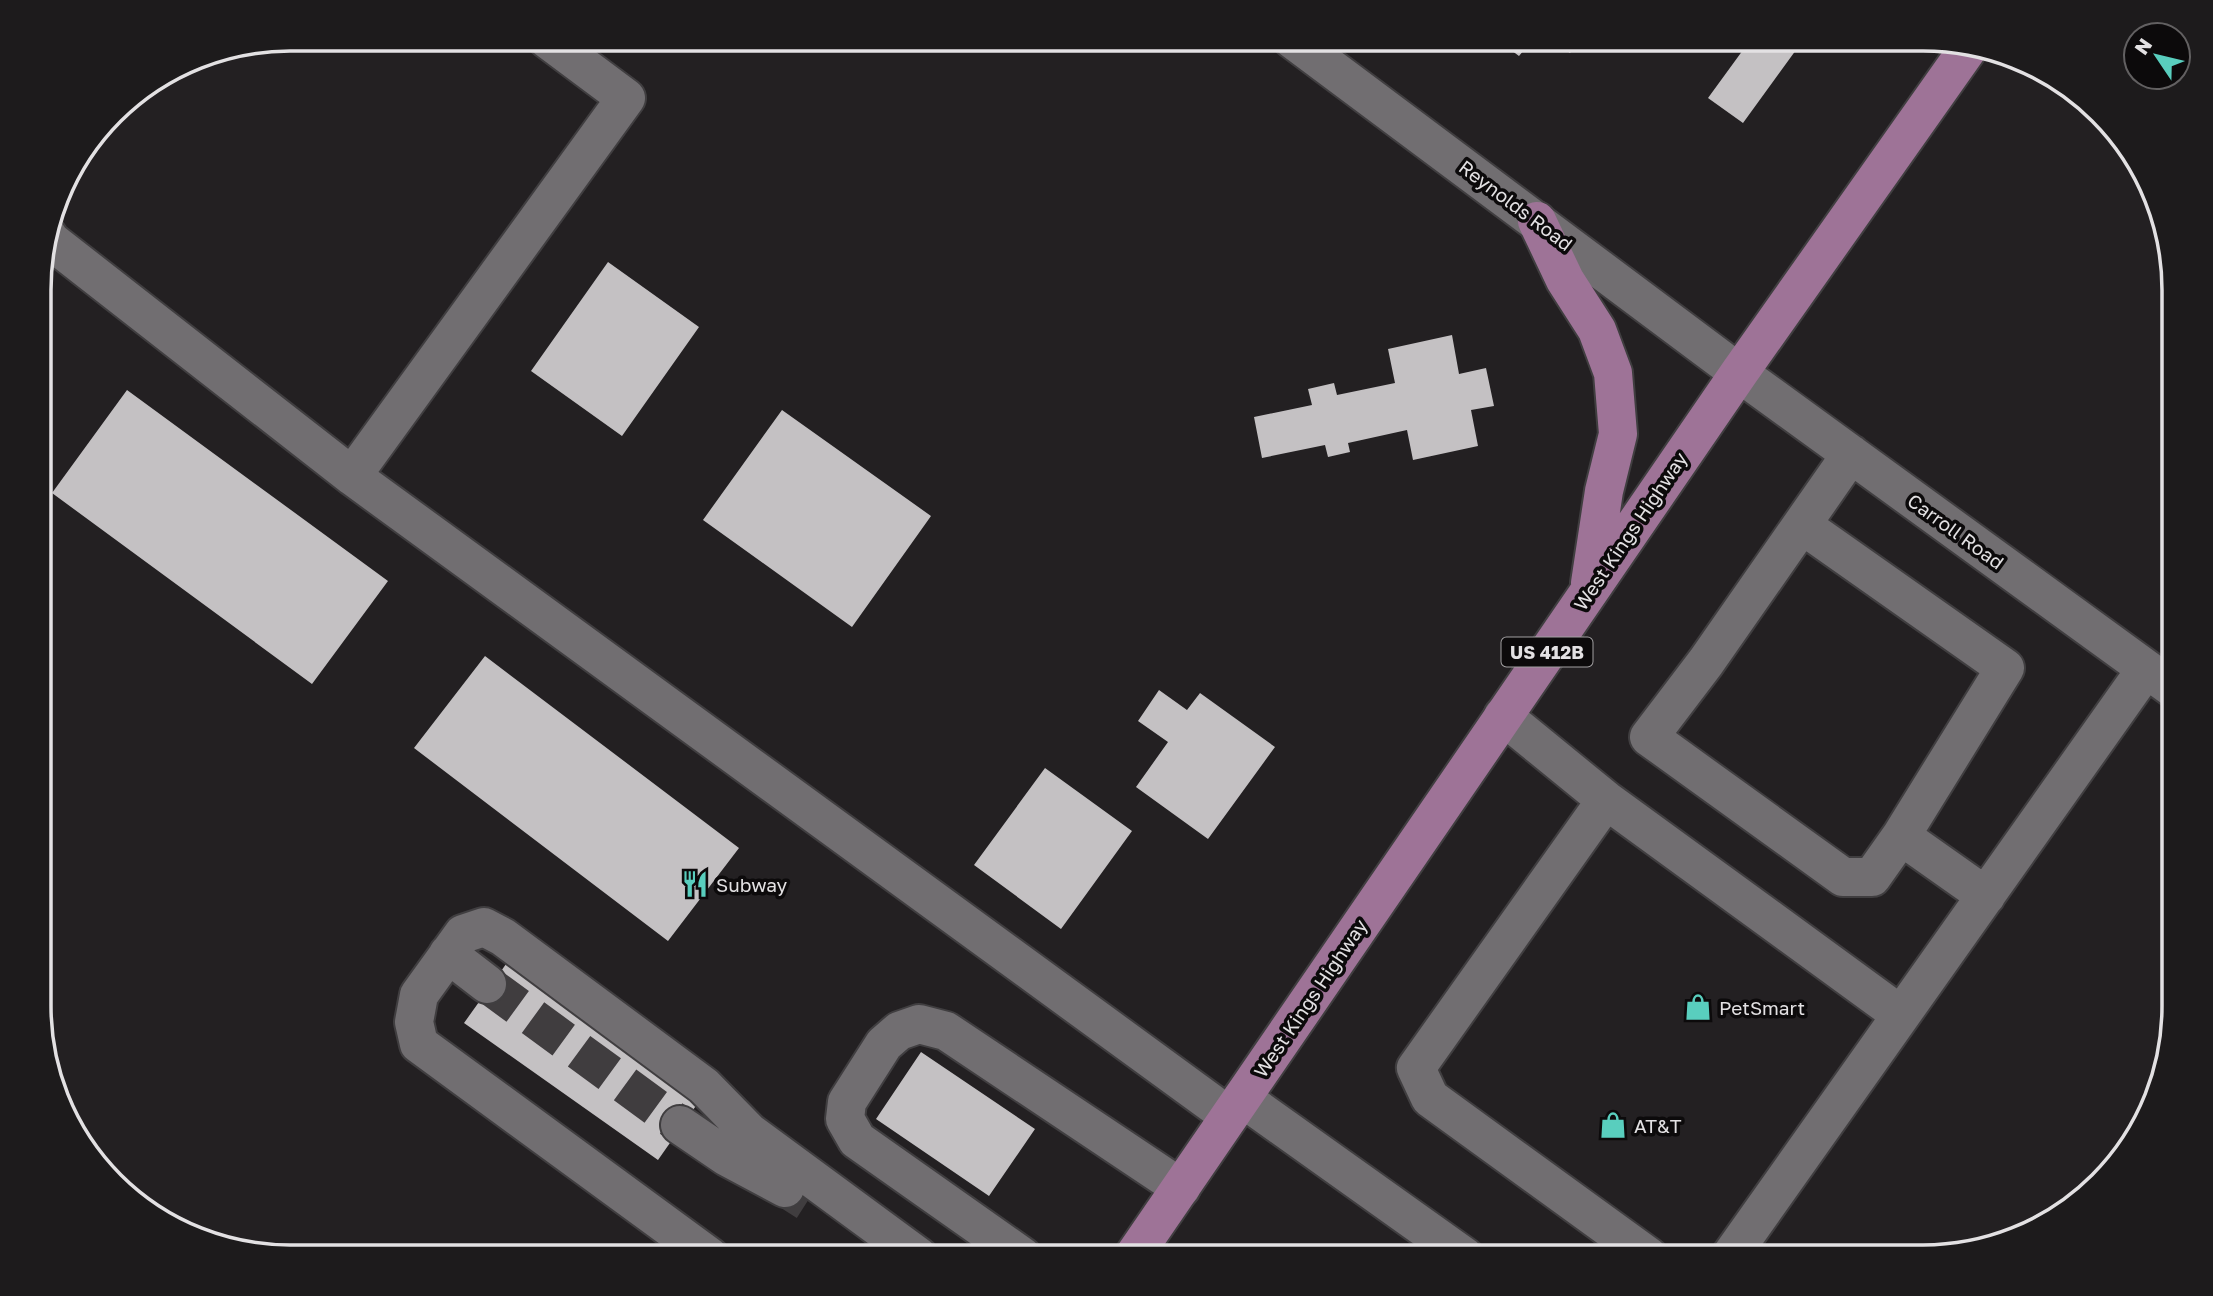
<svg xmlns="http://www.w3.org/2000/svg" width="2213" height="1296" font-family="'Golos Text',sans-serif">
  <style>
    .building { fill: #c4c1c3 }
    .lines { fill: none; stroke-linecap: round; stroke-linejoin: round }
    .minor-tunnel { stroke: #403d3f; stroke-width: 38; stroke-dasharray: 38 19; stroke-linecap: butt }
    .minor-casing { stroke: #403e40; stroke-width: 42 }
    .major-casing { stroke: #403e40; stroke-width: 42 }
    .minor { stroke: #716e71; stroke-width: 38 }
    .major { stroke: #9e7397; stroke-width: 38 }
    .labels { text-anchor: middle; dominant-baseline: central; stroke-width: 7; stroke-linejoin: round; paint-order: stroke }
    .shield { fill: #0c0a0b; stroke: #a2a0a2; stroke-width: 2 }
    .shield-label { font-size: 18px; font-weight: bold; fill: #e3e1e3 }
    .street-label { font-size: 19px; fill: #e3e1e3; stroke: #0c0a0b }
    .poi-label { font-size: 19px; fill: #e3e1e3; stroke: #0c0a0b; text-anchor: start }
    .rim { fill: none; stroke: #e3e1e3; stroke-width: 3.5 }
  </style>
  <rect width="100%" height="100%" fill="#232022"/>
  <path class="building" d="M1496,39H1533L1519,56Z
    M1549,39H1580L1570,53Z
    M1751,39H1804L1743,123L1708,98Z
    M608,262L699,327L622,436L531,371Z
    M1452,335L1459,374L1486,368L1494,406L1471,410L1478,446L1413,460L1407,430L1348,443L1350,452L1328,457L1325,445L1262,458L1254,417L1312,405L1308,389L1334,383L1337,395L1395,383L1388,349Z
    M127,390L388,581L312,684L52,493Z
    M782,410L931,516L852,627L703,520Z
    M485,656L739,848L668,941L414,748Z
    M1159,690L1187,710L1200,693L1275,747L1208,839L1136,787L1168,742L1138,721Z
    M1045,768L1132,831L1061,929L974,865Z
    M514,953L707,1090L658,1160L464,1023Z
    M921,1052L1035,1129L989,1196L876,1119Z"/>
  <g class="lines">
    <path class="minor-tunnel" d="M487,984L680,1125
      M785,1188L807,1202"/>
    <defs>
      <path id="minor" d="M1292,39L1739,373L2174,689
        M47,235L51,241L352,476L1229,1116
        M1851,454L1706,662L1649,737L1843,877H1872L1901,836L1986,896
        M352,476L626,98L547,39
        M1802,525L2005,668L1901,836
        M1503,716L1606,800L1901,1015
        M1606,800L1416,1068L1430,1098L1649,1257
        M448,954L487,984
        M1242,1098L1465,1257
        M680,1125L727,1157L785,1188
        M710,1257L419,1044L414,1022L419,995L463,934L484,927L503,937L704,1086L749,1132L919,1257
        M1023,1257L857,1140L845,1119L847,1102L884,1044L899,1031L919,1024L946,1031L1181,1188
        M1730,1257L2146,669"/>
      <path id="major" d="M1537,221L1565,280L1597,330L1613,373L1618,434L1604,491L1590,583
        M1133,1257L1739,373L1967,50"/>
    </defs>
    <use href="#minor" class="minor-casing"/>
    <use href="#major" class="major-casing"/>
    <use href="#minor" class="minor"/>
    <use href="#major" class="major"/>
  </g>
  <defs>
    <symbol id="restaurant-bare" viewBox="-9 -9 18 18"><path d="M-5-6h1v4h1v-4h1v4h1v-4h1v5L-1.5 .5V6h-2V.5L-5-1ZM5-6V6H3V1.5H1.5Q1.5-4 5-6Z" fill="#59cebe" stroke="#0c0a0b" stroke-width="2.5" paint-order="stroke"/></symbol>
    <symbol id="shop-bare" viewBox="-9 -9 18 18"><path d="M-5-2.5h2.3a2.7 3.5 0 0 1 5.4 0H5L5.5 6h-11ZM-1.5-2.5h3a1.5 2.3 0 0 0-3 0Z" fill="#59cebe" stroke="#0c0a0b" stroke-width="2.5" paint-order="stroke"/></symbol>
  </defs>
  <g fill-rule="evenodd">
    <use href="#restaurant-bare" x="676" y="865" width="38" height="38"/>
    <use href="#shop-bare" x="1679" y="988" width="38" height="38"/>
    <use href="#shop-bare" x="1594" y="1106" width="38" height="38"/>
  </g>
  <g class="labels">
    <rect class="shield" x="1501.5" y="637.5" width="91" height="29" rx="5"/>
    <g class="shield-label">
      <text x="1547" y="652">US 412B</text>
    </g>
    <g class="street-label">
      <text transform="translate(1516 205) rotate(37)">Reynolds Road</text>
      <text transform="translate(1630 531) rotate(-56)">West Kings Highway</text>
      <text transform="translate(1956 531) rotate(36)">Carroll Road</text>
      <text transform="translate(1310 998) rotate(-56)">West Kings Highway</text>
    </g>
    <g class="poi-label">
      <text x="716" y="884">Subway</text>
      <text x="1719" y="1007">PetSmart</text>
      <text x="1634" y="1125">AT&amp;T</text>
    </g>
  </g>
  <path d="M0 0H2213V1296H0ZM290 51H1923A239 239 0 0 1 2162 290V1006A239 239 0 0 1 1923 1245H290A239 239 0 0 1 51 1006V290A239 239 0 0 1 290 51Z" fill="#1d1b1c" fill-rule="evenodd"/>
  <path class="rim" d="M290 51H1923A239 239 0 0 1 2162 290V1006A239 239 0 0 1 1923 1245H290A239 239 0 0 1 51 1006V290A239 239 0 0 1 290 51Z"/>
  <g transform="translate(2157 56) rotate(305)"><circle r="33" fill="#0c0a0b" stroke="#626061" stroke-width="2"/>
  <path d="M0-5L12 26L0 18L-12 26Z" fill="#59cebe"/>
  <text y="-10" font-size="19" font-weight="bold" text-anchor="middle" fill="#e3e1e3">N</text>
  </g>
</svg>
